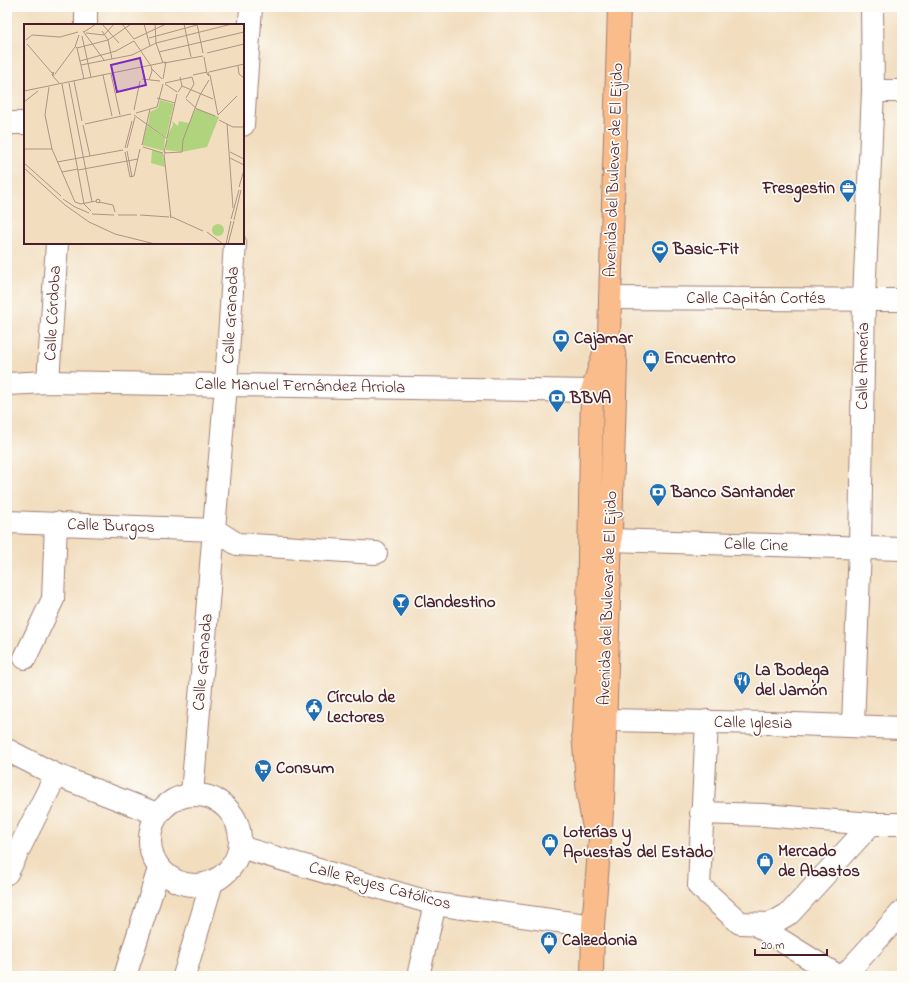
<svg xmlns="http://www.w3.org/2000/svg" width="909" height="983" font-family="'Indie Flower',sans-serif">
  <style>
    .lines { fill: none; stroke-linecap: round; stroke-linejoin: round }
    .minor-casing { stroke: #9e7e75; stroke-width: 24 }
    .tertiary-casing { stroke: #9e7e75; stroke-width: 24 }
    .primary-casing { stroke: #9e7e75; stroke-width: 24 }
    .minor { stroke: #fff; stroke-width: 22 }
    .tertiary { stroke: #fff; stroke-width: 22 }
    .primary { stroke: #fabc8b; stroke-width: 22 }
    .labels { text-anchor: middle; dominant-baseline: central; stroke-width: 3.5; stroke-linejoin: round; paint-order: stroke }
    .street-label { font-size: 17px; fill: #4a1f2b; stroke: #fdfcf7 }
    .poi-label { font-size: 17px; font-weight: bold; fill: #4a1f2b; stroke: #fdfcf7; text-anchor: start }
    .inset-road { fill: none; stroke: #af9284; stroke-width: 1 }
    .view { fill: #7b2cbf; fill-opacity: 0.15; stroke: #7b2cbf; stroke-width: 2 }
    .inset-edge { fill: none; stroke: #4a1f2b; stroke-width: 2 }
  </style>
  <rect width="100%" height="100%" fill="#fdfcf7"/>
  <filter id="ink" filterUnits="userSpaceOnUse"><feTurbulence type="fractalNoise" baseFrequency=".025" numOctaves="2"/><feDisplacementMap in="SourceGraphic" scale="8" xChannelSelector="R" yChannelSelector="G"/><feConvolveMatrix kernelMatrix="1 2 1 2 8 2 1 2 1" color-interpolation-filters="sRGB"/></filter>
  <filter id="wash" filterUnits="userSpaceOnUse"><feTurbulence type="fractalNoise" baseFrequency=".012" numOctaves="4" result="noise"/><feDisplacementMap in="SourceGraphic" scale="16" xChannelSelector="R" yChannelSelector="G"/><feGaussianBlur stdDeviation="0.9" result="paint"/><feColorMatrix in="noise" values="0 0 0 0 0 0 0 0 0 0 0 0 0 0 0 0 0 1.4 0 .05"/><feComposite in="paint" operator="in"/></filter>
  <g filter="url(#wash)">
    <rect width="100%" height="100%" fill="#f2debf"/>
  </g>
  <g filter="url(#ink)">
    <g class="lines">
      <defs>
        <path id="minor" d="M86,25V7
          M873,91H902
          M7,123H25
          M243,125L251,7
          M610,298L902,300
          M48,382L57,243
          M7,384L48,382L592,391
          M7,522L215,530
          M215,530L237,544L376,553
          M610,540L902,549
          M25,658L53,599L56,523
          M605,720L768,723L902,728
          M707,721L699,886L740,923L771,924L790,913L871,824H902
          M853,725L860,548L864,299L873,91L872,7
          M192,794L226,385L235,243
          M701,813L764,815L871,824
          M7,873L56,775
          M755,924L838,976
          M418,976L435,904
          M844,976L902,912"/>
        <path id="tertiary" d="M7,750L56,775L157,814
          M150 840a45 45 0 1 1 90 0a45 45 0 1 1-90 0Z
          M240,847L435,904L593,926
          M125,976L159,869
          M184,976L212,882"/>
        <path id="primary" d="M593,823L588,794L583,733L587,669L592,391L609,337
          M592,976L593,926L603,800L616,362L609,334L619,7"/>
      </defs>
      <use href="#minor" class="minor-casing"/>
      <use href="#tertiary" class="tertiary-casing"/>
      <use href="#primary" class="primary-casing"/>
      <use href="#minor" class="minor"/>
      <use href="#tertiary" class="tertiary"/>
      <use href="#primary" class="primary"/>
    </g>
  </g>
  <defs>
    <symbol id="office-pin" viewBox="-11 -11 22 30"><path d="M0 17L-7.5 6A9.5 9.5 0 1 1 7.5 6Z" fill="#1f6fb2" stroke="#fdfcf7"/><path d="M-6-3h4V-5.5h4V-3h4V5H-6ZM-1-4.5V-3h2v-1.5ZM-6 0V1H6V0Z" fill="#fff"/></symbol>
    <symbol id="stadium-pin" viewBox="-11 -11 22 30"><path d="M0 17L-7.5 6A9.5 9.5 0 1 1 7.5 6Z" fill="#1f6fb2" stroke="#fdfcf7"/><path d="M0-5a6.5 5 0 1 0 0 10a6.5 5 0 1 0 0-10ZM-3.5-1.8h7v3.6h-7Z" fill="#fff"/></symbol>
    <symbol id="bank-pin" viewBox="-11 -11 22 30"><path d="M0 17L-7.5 6A9.5 9.5 0 1 1 7.5 6Z" fill="#1f6fb2" stroke="#fdfcf7"/><path d="M-6-4H6V4H-6ZM0-2.3a2.3 2.3 0 1 0 0 4.6a2.3 2.3 0 1 0 0-4.6Z" fill="#fff"/></symbol>
    <symbol id="shop-pin" viewBox="-11 -11 22 30"><path d="M0 17L-7.5 6A9.5 9.5 0 1 1 7.5 6Z" fill="#1f6fb2" stroke="#fdfcf7"/><path d="M-5-2.5h2.3a2.7 3.5 0 0 1 5.4 0H5L5.5 6h-11ZM-1.5-2.5h3a1.5 2.3 0 0 0-3 0Z" fill="#fff"/></symbol>
    <symbol id="bar-pin" viewBox="-11 -11 22 30"><path d="M0 17L-7.5 6A9.5 9.5 0 1 1 7.5 6Z" fill="#1f6fb2" stroke="#fdfcf7"/><path d="M-6-5H6L.8 .8V4.5H3.5V6h-7V4.5H-.8V.8Z" fill="#fff"/></symbol>
    <symbol id="restaurant-pin" viewBox="-11 -11 22 30"><path d="M0 17L-7.5 6A9.5 9.5 0 1 1 7.5 6Z" fill="#1f6fb2" stroke="#fdfcf7"/><path d="M-5-6h1v4h1v-4h1v4h1v-4h1v5L-1.5 .5V6h-2V.5L-5-1ZM5-6V6H3V1.5H1.5Q1.5-4 5-6Z" fill="#fff"/></symbol>
    <symbol id="civic-pin" viewBox="-11 -11 22 30"><path d="M0 17L-7.5 6A9.5 9.5 0 1 1 7.5 6Z" fill="#1f6fb2" stroke="#fdfcf7"/><path d="M-.6-6.5H3V-4.5H.6V-3L4-1V1h2V6H-6V1h2V-1L-.6-3ZM-1.2 2.5V6h2.4V2.5Z" fill="#fff"/></symbol>
    <symbol id="supermarket-pin" viewBox="-11 -11 22 30"><path d="M0 17L-7.5 6A9.5 9.5 0 1 1 7.5 6Z" fill="#1f6fb2" stroke="#fdfcf7"/><path d="M-6-5.5h2.5l.6 2H6L4.5 2H-2.5L-4.4-4H-6ZM-1.5 3.2a1.3 1.3 0 1 0 .1 0ZM3 3.2a1.3 1.3 0 1 0 .1 0Z" fill="#fff"/></symbol>
  </defs>
  <g fill-rule="evenodd">
    <use href="#office-pin" x="838" y="178" width="20" height="27"/>
    <use href="#stadium-pin" x="650" y="239" width="20" height="27"/>
    <use href="#bank-pin" x="551" y="328" width="20" height="27"/>
    <use href="#shop-pin" x="641" y="348" width="20" height="27"/>
    <use href="#bank-pin" x="547" y="388" width="20" height="27"/>
    <use href="#bank-pin" x="648" y="482" width="20" height="27"/>
    <use href="#bar-pin" x="391" y="592" width="20" height="27"/>
    <use href="#restaurant-pin" x="732" y="670" width="20" height="27"/>
    <use href="#civic-pin" x="304" y="697" width="20" height="27"/>
    <use href="#supermarket-pin" x="253" y="758" width="20" height="27"/>
    <use href="#shop-pin" x="540" y="832" width="20" height="27"/>
    <use href="#shop-pin" x="755" y="851" width="20" height="27"/>
    <use href="#shop-pin" x="539" y="930" width="20" height="27"/>
  </g>
  <g class="labels">
    <g class="street-label">
      <text transform="translate(614 170) rotate(-88)">Avenida del Bulevar de El Ejido</text>
      <text x="756" y="298">Calle Capitán Cortés</text>
      <text transform="translate(53 313) rotate(-87)">Calle Córdoba</text>
      <text transform="translate(231 315) rotate(-87)">Calle Granada</text>
      <text transform="translate(863 366) rotate(-89)">Calle Almería</text>
      <text transform="translate(300 386) rotate(1)">Calle Manuel Fernández Arriola</text>
      <text transform="translate(111 526) rotate(2)">Calle Burgos</text>
      <text transform="translate(756 545) rotate(2)">Calle Cine</text>
      <text transform="translate(608 598) rotate(-88)">Avenida del Bulevar de El Ejido</text>
      <text transform="translate(203 662) rotate(-85)">Calle Granada</text>
      <text transform="translate(753 723) rotate(1)">Calle Iglesia</text>
      <text transform="translate(380 886) rotate(15)">Calle Reyes Católicos</text>
    </g>
    <g class="poi-label">
      <text x="835" y="188" text-anchor="end">Fresgestin</text>
      <text x="673" y="249">Basic-Fit</text>
      <text x="574" y="338">Cajamar</text>
      <text x="664" y="358">Encuentro</text>
      <text x="570" y="398">BBVA</text>
      <text x="671" y="492">Banco Santander</text>
      <text x="414" y="602">Clandestino</text>
      <text x="755" y="670">La Bodega<tspan x="755" dy="20">del Jamón</tspan></text>
      <text x="327" y="697">Círculo de<tspan x="327" dy="20">Lectores</tspan></text>
      <text x="276" y="768">Consum</text>
      <text x="563" y="832">Loterías y<tspan x="563" dy="20">Apuestas del Estado</tspan></text>
      <text x="778" y="851">Mercado<tspan x="778" dy="20">de Abastos</tspan></text>
      <text x="562" y="940">Calzedonia</text>
    </g>
  </g>
  <g transform="translate(24 24)">
    <rect width="220" height="220" fill="#f2debf"/>
    <path d="M136,76L150,80L147,92L145,91L147,93L142,113L124,101L126,88L134,84ZM172,84L195,93L183,123L158,128L142,126V114L149,101L148,97L154,102L155,97L165,99ZM123,101L141,114L140,127L118,121ZM128,126L139,129L141,143L127,139ZM188 206a6 6 0 1 1 12 0a6 6 0 1 1-12 0Z" fill="#b0d47d"/>
    <path class="inset-road" d="M78,0L95,19M98,0L110,15M120,0L126,22M131,0L132,19L139,39M160,0L167,33M173,0L179,29M59,7L80,36M78,7L84,16L88,35M60,8L72,0M62,9L80,11L90,0M58,12L67,53M125,14L173,1M110,15L142,0M2,16L8,11L36,13L54,8M110,17L127,42L128,47L125,56M3,20L28,49M51,22L53,24L84,16L107,0M53,24L60,55M135,28L220,8M183,29L220,20M180,33L183,50L185,52L184,48M56,37L92,27L110,17M140,39L179,32M57,41L108,31L132,19L208,0M214,42L215,50L220,54M128,45L138,55M185,48L220,40M31,50L51,23L55,11M87,50L96,91M79,51L88,92M169,51L183,48M186,51L194,91M30,52L29,48L28,51L35,59M118,55L136,57M139,55L142,38M50,57L58,97M45,59L68,178M141,59L168,53M38,60L60,180L67,187M141,60L153,68M158,62L189,75M25,63L21,91L28,125L51,178L57,180L72,177M0,67L142,38M154,68L158,62L156,53M133,74L151,79M162,74L170,60L168,53M162,75L173,85L191,92M0,78L14,67M110,86L116,57M112,89L133,83L139,60M110,91L142,114M194,91L213,72M195,96L209,103H220M61,100L107,90M203,100L209,184M59,101L66,132M143,114L153,70M118,121L126,85M119,123L139,129M101,124L108,97M103,124L111,93M0,125H28M103,127L108,153M101,128L106,153L110,152L116,125M140,128L143,116M142,128L140,129L158,128L159,116L176,71L185,56M206,128L220,135M140,130L147,194L146,191M206,134L220,141M33,138L99,126M0,139L37,172M0,144L41,181L65,198L91,210L131,220M54,146L114,135M38,148L54,145M215,163L220,146M39,175L51,183L65,189M73,175L76,176L75,179L72,178ZM75,178L89,181L91,188M68,190L90,191M94,191H113M116,191L145,193M148,193L179,207M207,195L215,166M210,196L217,166M183,208L199,220M202,220L207,197M204,220L210,197"/>
    <path class="view" d="M116,34L122,61L93,68L87,41Z"/>
    <rect width="220" height="220" class="inset-edge"/>
  </g>
  <rect width="909" height="983" fill="none" stroke="#fdfcf7" stroke-width="24"/>
  <path d="M755 949v6h72v-6" fill="none" stroke="#4a1f2b" stroke-width="2"/>
  <text x="761" y="949" font-size="12" fill="#4a1f2b" stroke="#fdfcf7" stroke-width="3" paint-order="stroke">20 m</text>
</svg>
